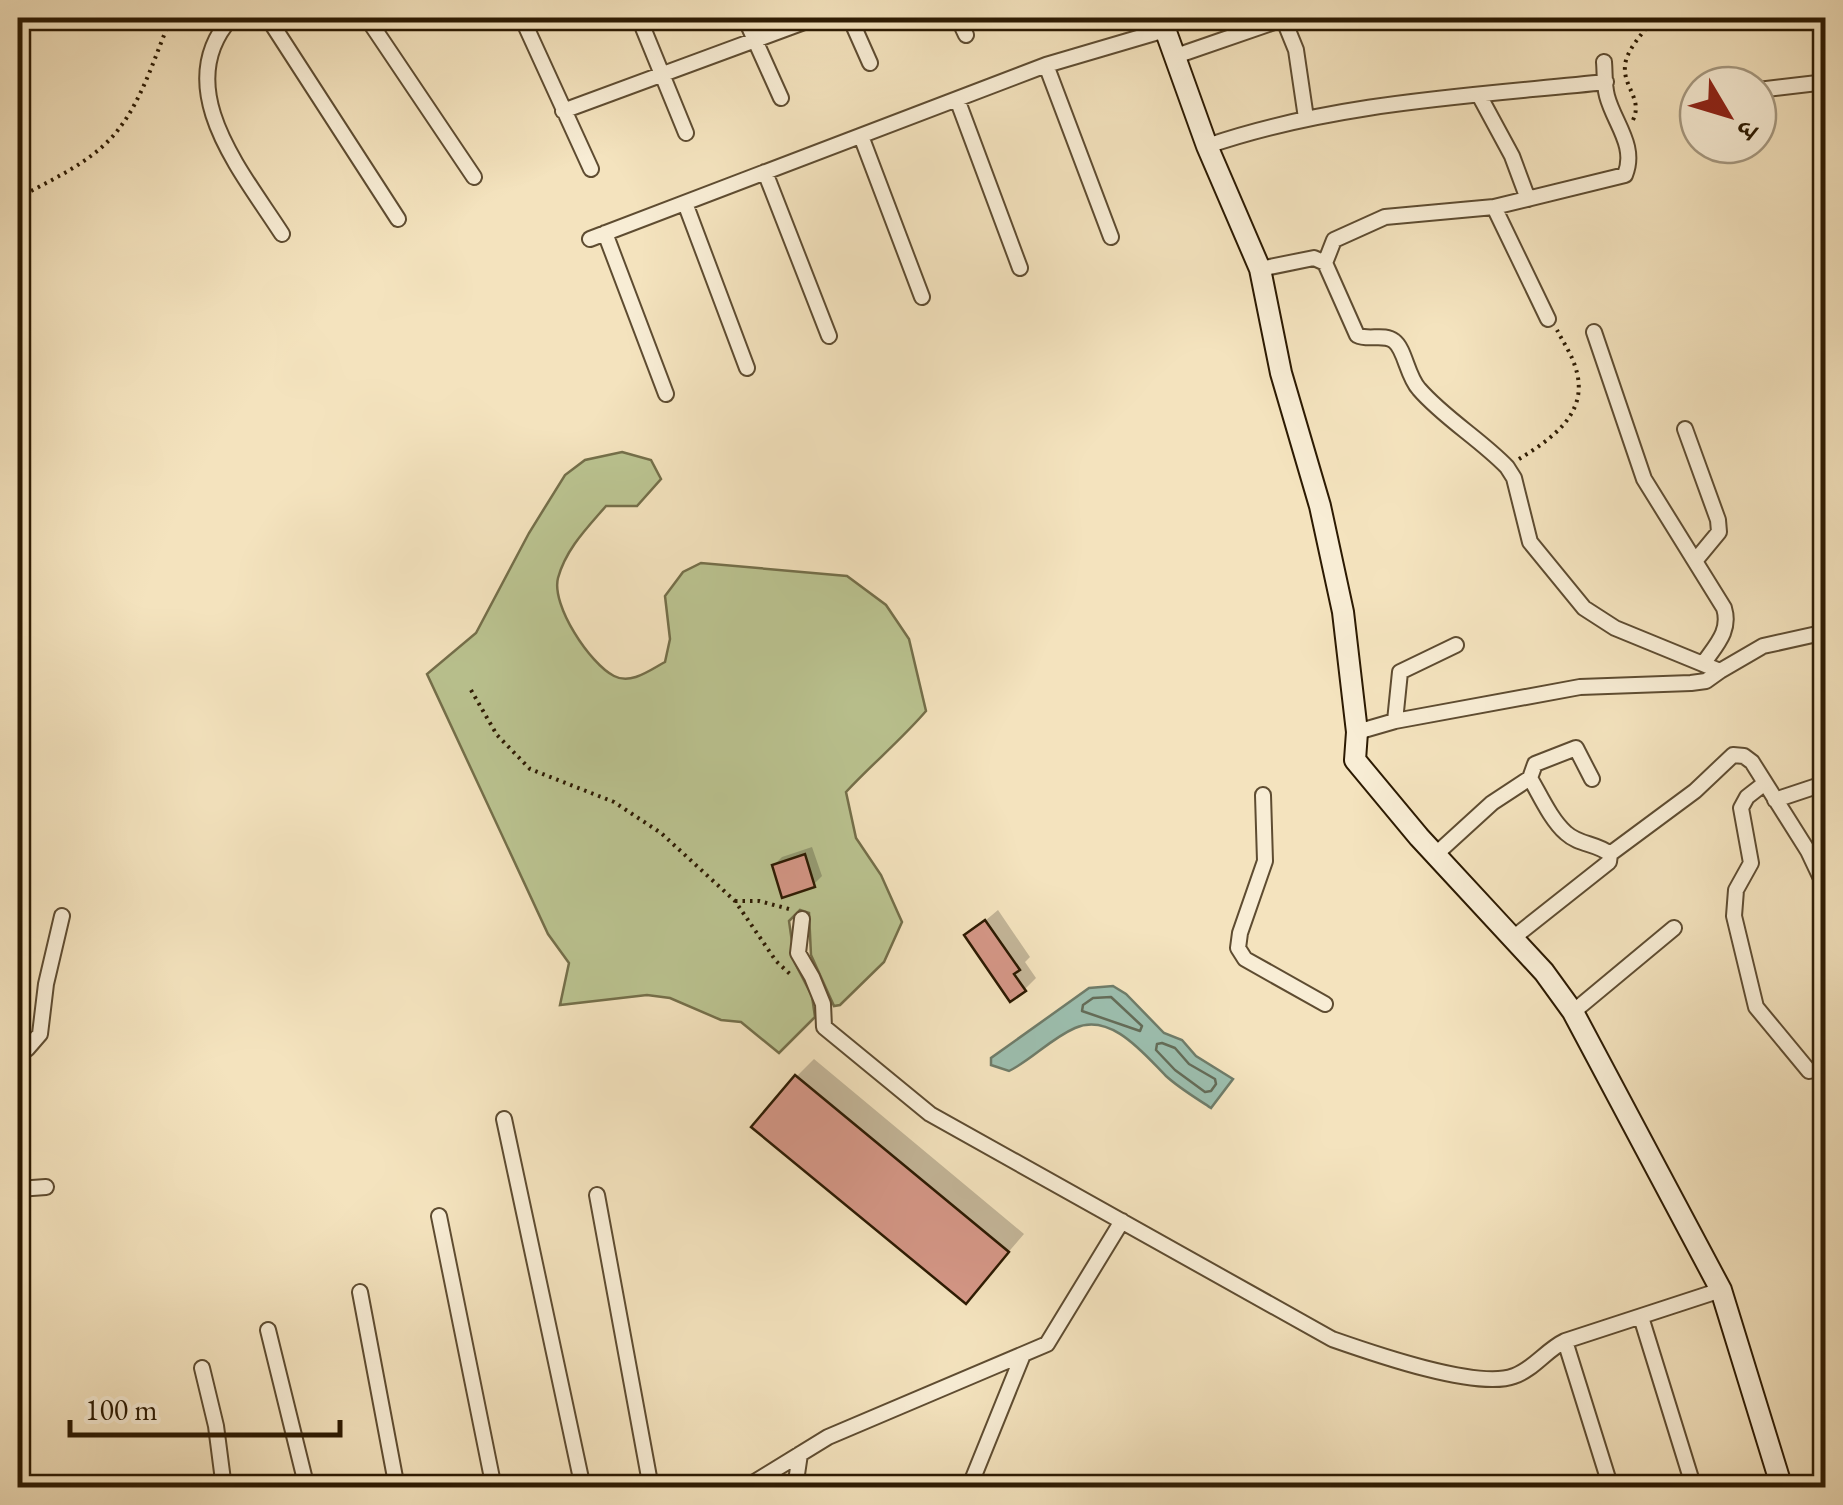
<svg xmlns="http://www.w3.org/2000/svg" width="1843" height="1505" font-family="'EB Garamond','Noto Serif Devanagari',serif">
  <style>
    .green { fill: #bbc491; stroke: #746f4a; stroke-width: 2.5 }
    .water { fill: #9cbeae; stroke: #6f7c69; stroke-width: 2.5 }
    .shadow { fill: #0003 }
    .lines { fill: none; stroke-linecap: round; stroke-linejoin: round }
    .shore { stroke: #646c58; stroke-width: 2.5 }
    .building { fill: #d59787; stroke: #2c1a02; stroke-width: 2.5 }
    .street-casing { stroke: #5e4c31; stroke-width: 18 }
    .secondary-casing { stroke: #2c1a02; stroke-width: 24 }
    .path { stroke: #2c1a02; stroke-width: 4; stroke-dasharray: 2.5 5; stroke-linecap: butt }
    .street { stroke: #f8edd5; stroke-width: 14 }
    .secondary { stroke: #f8edd5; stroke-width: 20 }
  </style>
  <rect width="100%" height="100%" fill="#f4e3be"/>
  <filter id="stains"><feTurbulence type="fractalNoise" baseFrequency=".002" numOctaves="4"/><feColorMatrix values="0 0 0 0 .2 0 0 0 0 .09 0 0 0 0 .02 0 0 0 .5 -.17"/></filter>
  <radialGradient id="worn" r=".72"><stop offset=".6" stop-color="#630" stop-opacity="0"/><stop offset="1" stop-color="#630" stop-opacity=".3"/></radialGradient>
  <path class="green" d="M622,452L651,460L661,479L637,506H606C587,528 566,549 558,578C551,605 590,664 614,676C631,685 650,670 665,662L670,639L665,596L683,572L701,563L847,576L886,605L909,639L926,711C901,740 872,764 846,792L856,838L881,875L902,922L884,962L840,1005L834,1006L811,955L809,913L800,910L789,921L795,963L812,996L815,1017L779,1053L741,1022L721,1020L670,998L647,995L560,1005L569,963L548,934L427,674L476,633L529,533L565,475L585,460Z"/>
  <path class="water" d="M1113,986L1126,994L1164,1033L1182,1040L1196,1056L1233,1079L1211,1108C1196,1098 1179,1088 1166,1076C1144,1054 1111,1012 1075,1028C1050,1039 1033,1059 1009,1071L991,1065V1058L1089,988Z"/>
  <path class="shadow" d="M812,847L822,876L814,884L774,865L782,857Z
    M998,910L1030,957L1025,962L1036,978L1025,989L968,935Z
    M814,1059L1024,1234L966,1301L797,1076Z"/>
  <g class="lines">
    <path class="shore" d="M1111,997L1142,1026L1140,1031L1082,1011L1083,1005L1093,998Z
      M1162,1043L1175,1048L1189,1064L1215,1079L1216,1084L1211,1091L1205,1092L1175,1070L1156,1050L1157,1044Z"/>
  </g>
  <path class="building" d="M805,854L815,887L782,898L772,865Z
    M985,920L1020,970L1014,974L1026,991L1010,1002L964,935Z
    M795,1075L1009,1252L966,1304L751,1127Z"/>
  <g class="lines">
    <defs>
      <path id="street" d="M231,18C169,88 243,173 282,234
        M268,18L398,219
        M367,18L474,177
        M522,18L591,169
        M639,18L686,133
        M745,18L781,98
        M850,18L870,63
        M958,18L966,35
        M1283,18L1296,50L1306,118
        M1176,56L1286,18
        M1046,65L1111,237
        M1758,90L1826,82
        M1479,95L1512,156L1528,199
        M957,99L1020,268
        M563,111L815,18
        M861,136L922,297
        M1207,146C1335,102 1472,96 1606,82
        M765,172L829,336
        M685,203L747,368
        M1494,207L1625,175C1637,146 1614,123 1607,96C1604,85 1605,73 1604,62
        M605,233L666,394
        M590,239L1046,65L1165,30
        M1325,263L1334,240L1385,217L1494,207L1548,319
        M1260,269L1314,258L1325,263L1357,335C1368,341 1384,333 1394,341C1405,349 1407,376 1419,389C1444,418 1480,439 1507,467L1514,478L1530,542L1584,608L1615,628L1720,671L1763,646L1826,632
        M1594,332L1644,479L1724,608C1731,631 1716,645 1703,664
        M1685,429L1718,520L1719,532L1695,561
        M1395,721L1400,672L1456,645
        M1357,732L1395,721L1580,687L1691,683L1706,681L1720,671
        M1765,783L1747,797L1741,808L1751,863L1736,890L1734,916L1756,1007L1809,1071
        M1263,795L1265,861L1240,933L1238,948L1245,959L1325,1004
        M1775,800L1817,786L1826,787
        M1610,854L1695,791L1733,755L1744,756L1752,762L1808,851L1826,889
        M1435,855L1492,803L1530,778L1535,764L1576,748L1592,779
        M802,919L798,953L812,977L823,1004L824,1027L930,1114L1332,1339C1372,1353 1477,1390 1514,1376C1534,1369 1546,1350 1565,1341L1721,1290
        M1513,938L1609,862L1610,854C1596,843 1579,845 1566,833C1551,820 1540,795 1530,778
        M1573,1012L1674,928
        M18,1051L27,1049L40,1034L46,984L62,916
        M504,1119L583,1488
        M18,1189L46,1187
        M597,1195L651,1488
        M439,1216L494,1488
        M360,1292L397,1488
        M1641,1317L1694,1488
        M268,1330L307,1488
        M1565,1341L1611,1488
        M202,1368L216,1426L224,1488
        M745,1488L828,1437L1047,1344L1122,1221
        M795,1488L800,1454
        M969,1488L1022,1357"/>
      <path id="secondary" d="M1161,18L1207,146L1260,269L1281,373L1320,506L1343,612L1357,732L1355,760L1419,837L1544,972L1573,1012L1721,1290L1782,1488"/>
    </defs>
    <use href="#street" class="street-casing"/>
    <use href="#secondary" class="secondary-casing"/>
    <path class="path" d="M1633,120C1643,99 1623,87 1625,66C1626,49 1645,32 1653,18
      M18,198C54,178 96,161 121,126C144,95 156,53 171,18
      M1519,459C1553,438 1591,412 1575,366C1571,353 1563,342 1557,330
      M471,690L497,735L530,769L614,802L661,833L735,901L776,961L791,975
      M735,901H759L789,909"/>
    <use href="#street" class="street"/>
    <use href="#secondary" class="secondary"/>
  </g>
  <rect width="1843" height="1505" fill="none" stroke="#f4e3be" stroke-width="60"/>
  <rect x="20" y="20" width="1803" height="1465" fill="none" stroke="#2c1a02" stroke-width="5"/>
  <rect x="30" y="30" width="1783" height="1445" fill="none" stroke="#2c1a02" stroke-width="2.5"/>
  <g transform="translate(1728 115) rotate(128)"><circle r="48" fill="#f8edd5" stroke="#a69981" stroke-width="2.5"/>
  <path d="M0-8L18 38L0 25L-18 38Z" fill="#8f2418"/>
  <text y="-15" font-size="28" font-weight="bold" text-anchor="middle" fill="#2c1a02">उ</text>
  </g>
  <path d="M70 1420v15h270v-15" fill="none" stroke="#2c1a02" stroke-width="5"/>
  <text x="85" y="1420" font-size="30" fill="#2c1a02" stroke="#f8edd5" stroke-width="8" paint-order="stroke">100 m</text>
  <rect width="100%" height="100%" filter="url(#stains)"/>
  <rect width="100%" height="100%" fill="url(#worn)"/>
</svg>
